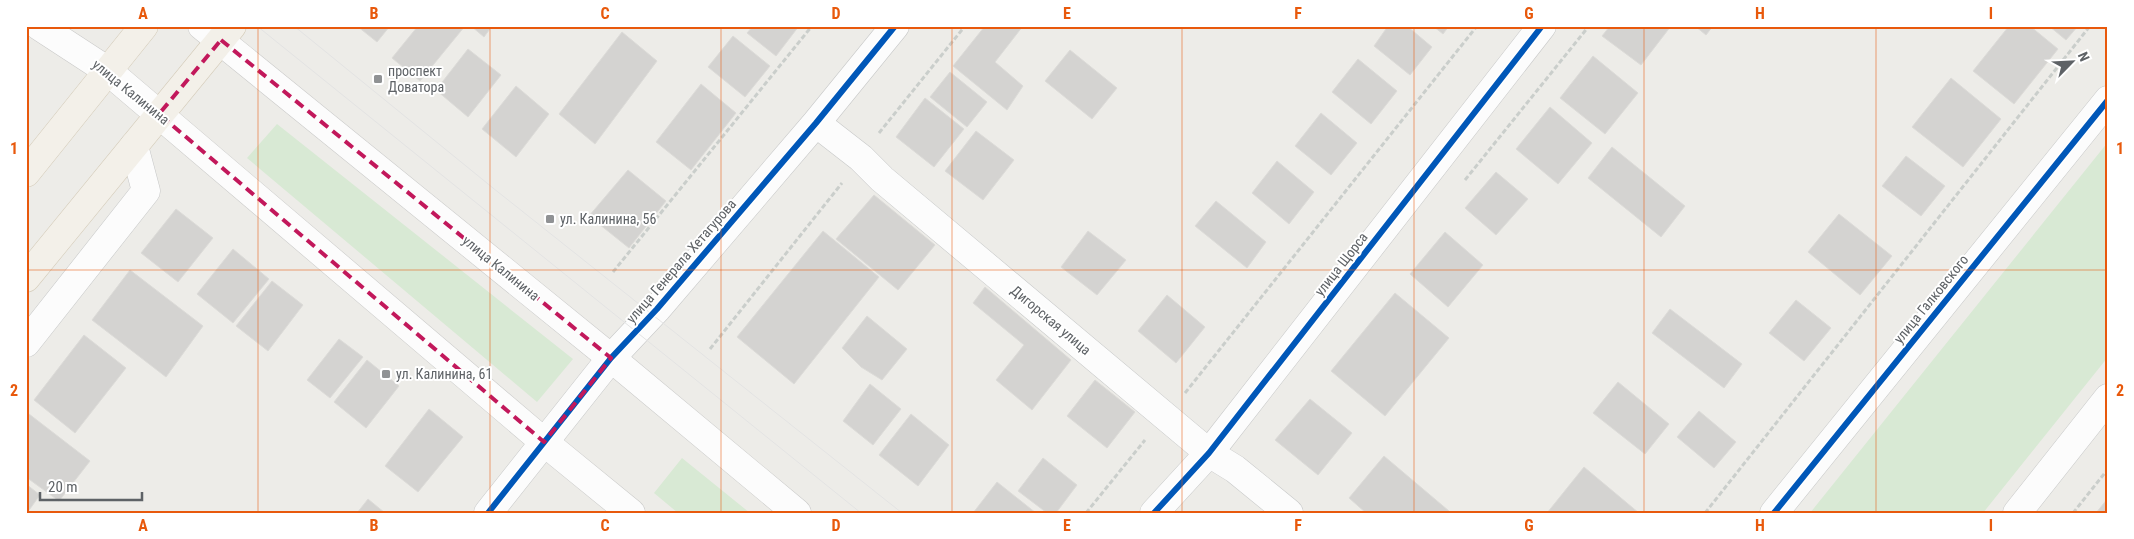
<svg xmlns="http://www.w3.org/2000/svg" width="2134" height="539" font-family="'Roboto Condensed',sans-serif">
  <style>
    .green { fill: #d8e9d4 }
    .building { fill: #d4d3d1; stroke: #dcdbd8 }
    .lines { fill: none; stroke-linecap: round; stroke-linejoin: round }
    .street-casing { stroke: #c7c8c8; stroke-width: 29 }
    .secondary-casing { stroke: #cacac9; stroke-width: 29 }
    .primary-casing { stroke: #d4cbb8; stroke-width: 29 }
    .path { stroke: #cacecb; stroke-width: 3; stroke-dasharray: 5 2.5; stroke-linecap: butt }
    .street { stroke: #fcfcfc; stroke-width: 28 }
    .secondary { stroke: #fcfcfc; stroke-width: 28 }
    .primary { stroke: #f3f0e9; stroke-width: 28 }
    .tram { stroke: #e3e3e3; stroke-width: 1 }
    .cycleway-casing { stroke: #fff; stroke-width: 9 }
    .cycleway { stroke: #0057b8; stroke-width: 6 }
    .marked { fill: none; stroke: #c2185b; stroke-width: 4; stroke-dasharray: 10 6; stroke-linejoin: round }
    .grid { fill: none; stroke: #e8590c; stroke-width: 1; stroke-opacity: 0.55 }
    .poi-dot { fill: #909294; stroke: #fff; stroke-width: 2 }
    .labels { text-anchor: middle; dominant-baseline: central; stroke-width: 4; stroke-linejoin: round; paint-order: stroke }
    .poi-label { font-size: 14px; fill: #5e6266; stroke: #fff; text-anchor: start }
    .street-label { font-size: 14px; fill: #5e6266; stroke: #fff }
    .neatline { fill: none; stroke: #e8590c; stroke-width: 2 }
    .grid-label { font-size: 16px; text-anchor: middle; font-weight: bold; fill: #e8590c }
  </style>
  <rect width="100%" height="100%" fill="#edece8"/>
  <path class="green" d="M277,124L573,359L537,402L247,158Z
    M2108,142V357L1983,513H1810Z
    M682,458L750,513H678L654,493Z"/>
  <path class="building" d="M357,26H390L377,42Z
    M418,26H465L420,81L392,58Z
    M471,26H492L484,37Z
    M753,26H799L776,56L747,33Z
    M985,26H1023L995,62L1023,86L1007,110L953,66Z
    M1388,26H1407L1432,47L1410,75L1374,46Z
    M1433,26H1449L1443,34Z
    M1610,26H1671L1641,65L1602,36Z
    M1695,26H1713L1706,35Z
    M2009,26H2030L2058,49L2014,104L1973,71Z
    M2049,26H2078L2066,40Z
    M622,32L657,61L595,144L559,114Z
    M733,36L770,66L745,97L708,67Z
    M468,49L501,75L468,117L436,90Z
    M1070,50L1117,88L1092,119L1045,81Z
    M1593,56L1638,93L1605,134L1560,98Z
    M1358,59L1397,91L1371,124L1332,92Z
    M950,72L987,102L967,127L930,97Z
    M1951,78L2001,119L1963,167L1912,127Z
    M701,84L736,113L691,170L656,142Z
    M516,86L549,114L516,157L482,129Z
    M925,98L964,129L934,167L896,137Z
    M1550,107L1592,143L1558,184L1516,149Z
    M1321,113L1357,143L1331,175L1295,146Z
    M976,131L1014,160L983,200L945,171Z
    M1612,147L1685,206L1661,237L1588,178Z
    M1906,156L1945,186L1921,216L1882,186Z
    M1277,161L1314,192L1289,224L1252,193Z
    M628,170L666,201L629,248L589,216Z
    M1496,172L1528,199L1496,235L1465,208Z
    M874,195L935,245L898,290L836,239Z
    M1216,201L1266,242L1247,268L1195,226Z
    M176,209L213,238L178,282L141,253Z
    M1839,214L1892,256L1860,295L1808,252Z
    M823,231L879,277L794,384L737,337Z
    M1088,231L1126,260L1097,295L1061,267Z
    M1445,232L1483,265L1448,307L1410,274Z
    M233,249L269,279L233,323L197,294Z
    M130,270L203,326L166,377L92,320Z
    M272,281L303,305L268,351L236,326Z
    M985,287L1071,360L1032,410L996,380L1024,345L973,303Z
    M1395,293L1449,338L1385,416L1331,371Z
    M1167,295L1205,327L1176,363L1138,331Z
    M1796,300L1831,328L1804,361L1769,333Z
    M1670,309L1742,364L1724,388L1652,333Z
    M867,316L907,349L882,380L861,367L842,348Z
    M84,335L126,368L75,433L34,400Z
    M339,339L363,357L330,398L307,380Z
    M367,360L399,386L366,428L334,402Z
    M1095,380L1135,412L1107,448L1067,416Z
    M1618,382L1669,424L1645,454L1593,413Z
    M870,384L901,409L873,445L843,421Z
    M1310,399L1352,433L1318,475L1275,440Z
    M429,409L463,437L418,492L385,466Z
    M1699,411L1736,442L1714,468L1677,437Z
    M29,414L90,461L59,501L26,477V417Z
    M911,414L949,445L918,486L879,455Z
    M1384,456L1449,511L1447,513H1366L1349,498Z
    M1043,458L1077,485L1056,513H1047L1018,491Z
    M1584,467L1639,513H1547Z
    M997,482L1036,513H973Z
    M26,484L40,495L27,513H26Z
    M2108,498V513H2096Z
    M368,499L385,513H357Z"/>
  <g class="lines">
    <defs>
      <path id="street" d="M816,123L861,158L882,179L1209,453L1235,469L1289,513
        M26,343L146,191L134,146
        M488,513L611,358L657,309L816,123L895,26
        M1154,513L1209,453L1542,26
        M1774,513L2108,100
        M2017,513L2108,398"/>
      <path id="secondary" d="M39,26L108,71L544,442L631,513
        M202,26L611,358L797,513"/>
      <path id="primary" d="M26,173L144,26
        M26,278L232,26"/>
    </defs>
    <use href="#street" class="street-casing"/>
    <use href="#secondary" class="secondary-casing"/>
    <use href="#primary" class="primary-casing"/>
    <path class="path" d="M879,133L965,26
      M1465,180L1589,26
      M613,272L812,26
      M710,349L842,183
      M1185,393L1477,26
      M1086,513L1145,440
      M1705,513L2090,26
      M2073,513L2108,469"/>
    <use href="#street" class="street"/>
    <use href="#secondary" class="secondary"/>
    <use href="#primary" class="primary"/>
    <path class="tram" d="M257,26L861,513
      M294,26L493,188L902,513"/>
    <defs>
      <path id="cycleway" d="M488,513L611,358L657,309L816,123L895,26
        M1154,513L1209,453L1542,26
        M1774,513L2108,100"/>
    </defs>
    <use href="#cycleway" class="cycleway-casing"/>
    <use href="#cycleway" class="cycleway"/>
  </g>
  <path class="marked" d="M221,40L611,358L544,442L159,114Z"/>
  <path class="grid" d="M258,26V513M490,26V513M721,26V513M952,26V513M1182,26V513M1414,26V513M1644,26V513M1876,26V513M26,270H2108"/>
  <g class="poi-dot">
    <rect x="373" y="74" width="10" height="10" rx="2.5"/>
    <rect x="545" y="214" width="10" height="10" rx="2.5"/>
    <rect x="381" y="369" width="10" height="10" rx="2.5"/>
  </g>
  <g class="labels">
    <g class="poi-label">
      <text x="388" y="71">проспект<tspan x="388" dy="16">Доватора</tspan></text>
      <text x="560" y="219">ул. Калинина, 56</text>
      <text x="396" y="374">ул. Калинина, 61</text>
    </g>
    <g class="street-label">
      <text transform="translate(131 92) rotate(39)">улица Калинина</text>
      <text transform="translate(681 261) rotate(-49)">улица Генерала Хетагурова</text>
      <text transform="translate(1341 264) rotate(-52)">улица Щорса</text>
      <text transform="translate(501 268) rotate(39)">улица Калинина</text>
      <text transform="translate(1931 299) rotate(-51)">улица Галковского</text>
      <text transform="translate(1051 320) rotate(40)">Дигорская улица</text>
    </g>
  </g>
  <rect width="2134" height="539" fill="none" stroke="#ffffff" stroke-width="55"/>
  <g transform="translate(2072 62) rotate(66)" stroke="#ffffff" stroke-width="4" paint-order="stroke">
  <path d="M0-4L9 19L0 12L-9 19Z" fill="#5e6266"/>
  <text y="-8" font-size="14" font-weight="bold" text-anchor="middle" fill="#5e6266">N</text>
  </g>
  <path d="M40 492v8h102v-8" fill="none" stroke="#5e6266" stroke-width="2.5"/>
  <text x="48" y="492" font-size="15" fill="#5e6266" stroke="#ffffff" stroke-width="4" paint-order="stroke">20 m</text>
  <rect x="28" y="28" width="2078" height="484" class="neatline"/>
  <g class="grid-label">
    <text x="143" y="19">A</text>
    <text x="374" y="19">B</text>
    <text x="605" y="19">C</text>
    <text x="836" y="19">D</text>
    <text x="1067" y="19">E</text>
    <text x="1298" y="19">F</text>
    <text x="1529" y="19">G</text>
    <text x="1760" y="19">H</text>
    <text x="1991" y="19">I</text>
    <text x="14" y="154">1</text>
    <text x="2120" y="154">1</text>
    <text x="14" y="396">2</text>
    <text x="2120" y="396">2</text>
    <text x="143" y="531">A</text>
    <text x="374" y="531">B</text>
    <text x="605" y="531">C</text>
    <text x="836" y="531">D</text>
    <text x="1067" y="531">E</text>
    <text x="1298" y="531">F</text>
    <text x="1529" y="531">G</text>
    <text x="1760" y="531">H</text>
    <text x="1991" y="531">I</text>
  </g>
</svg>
